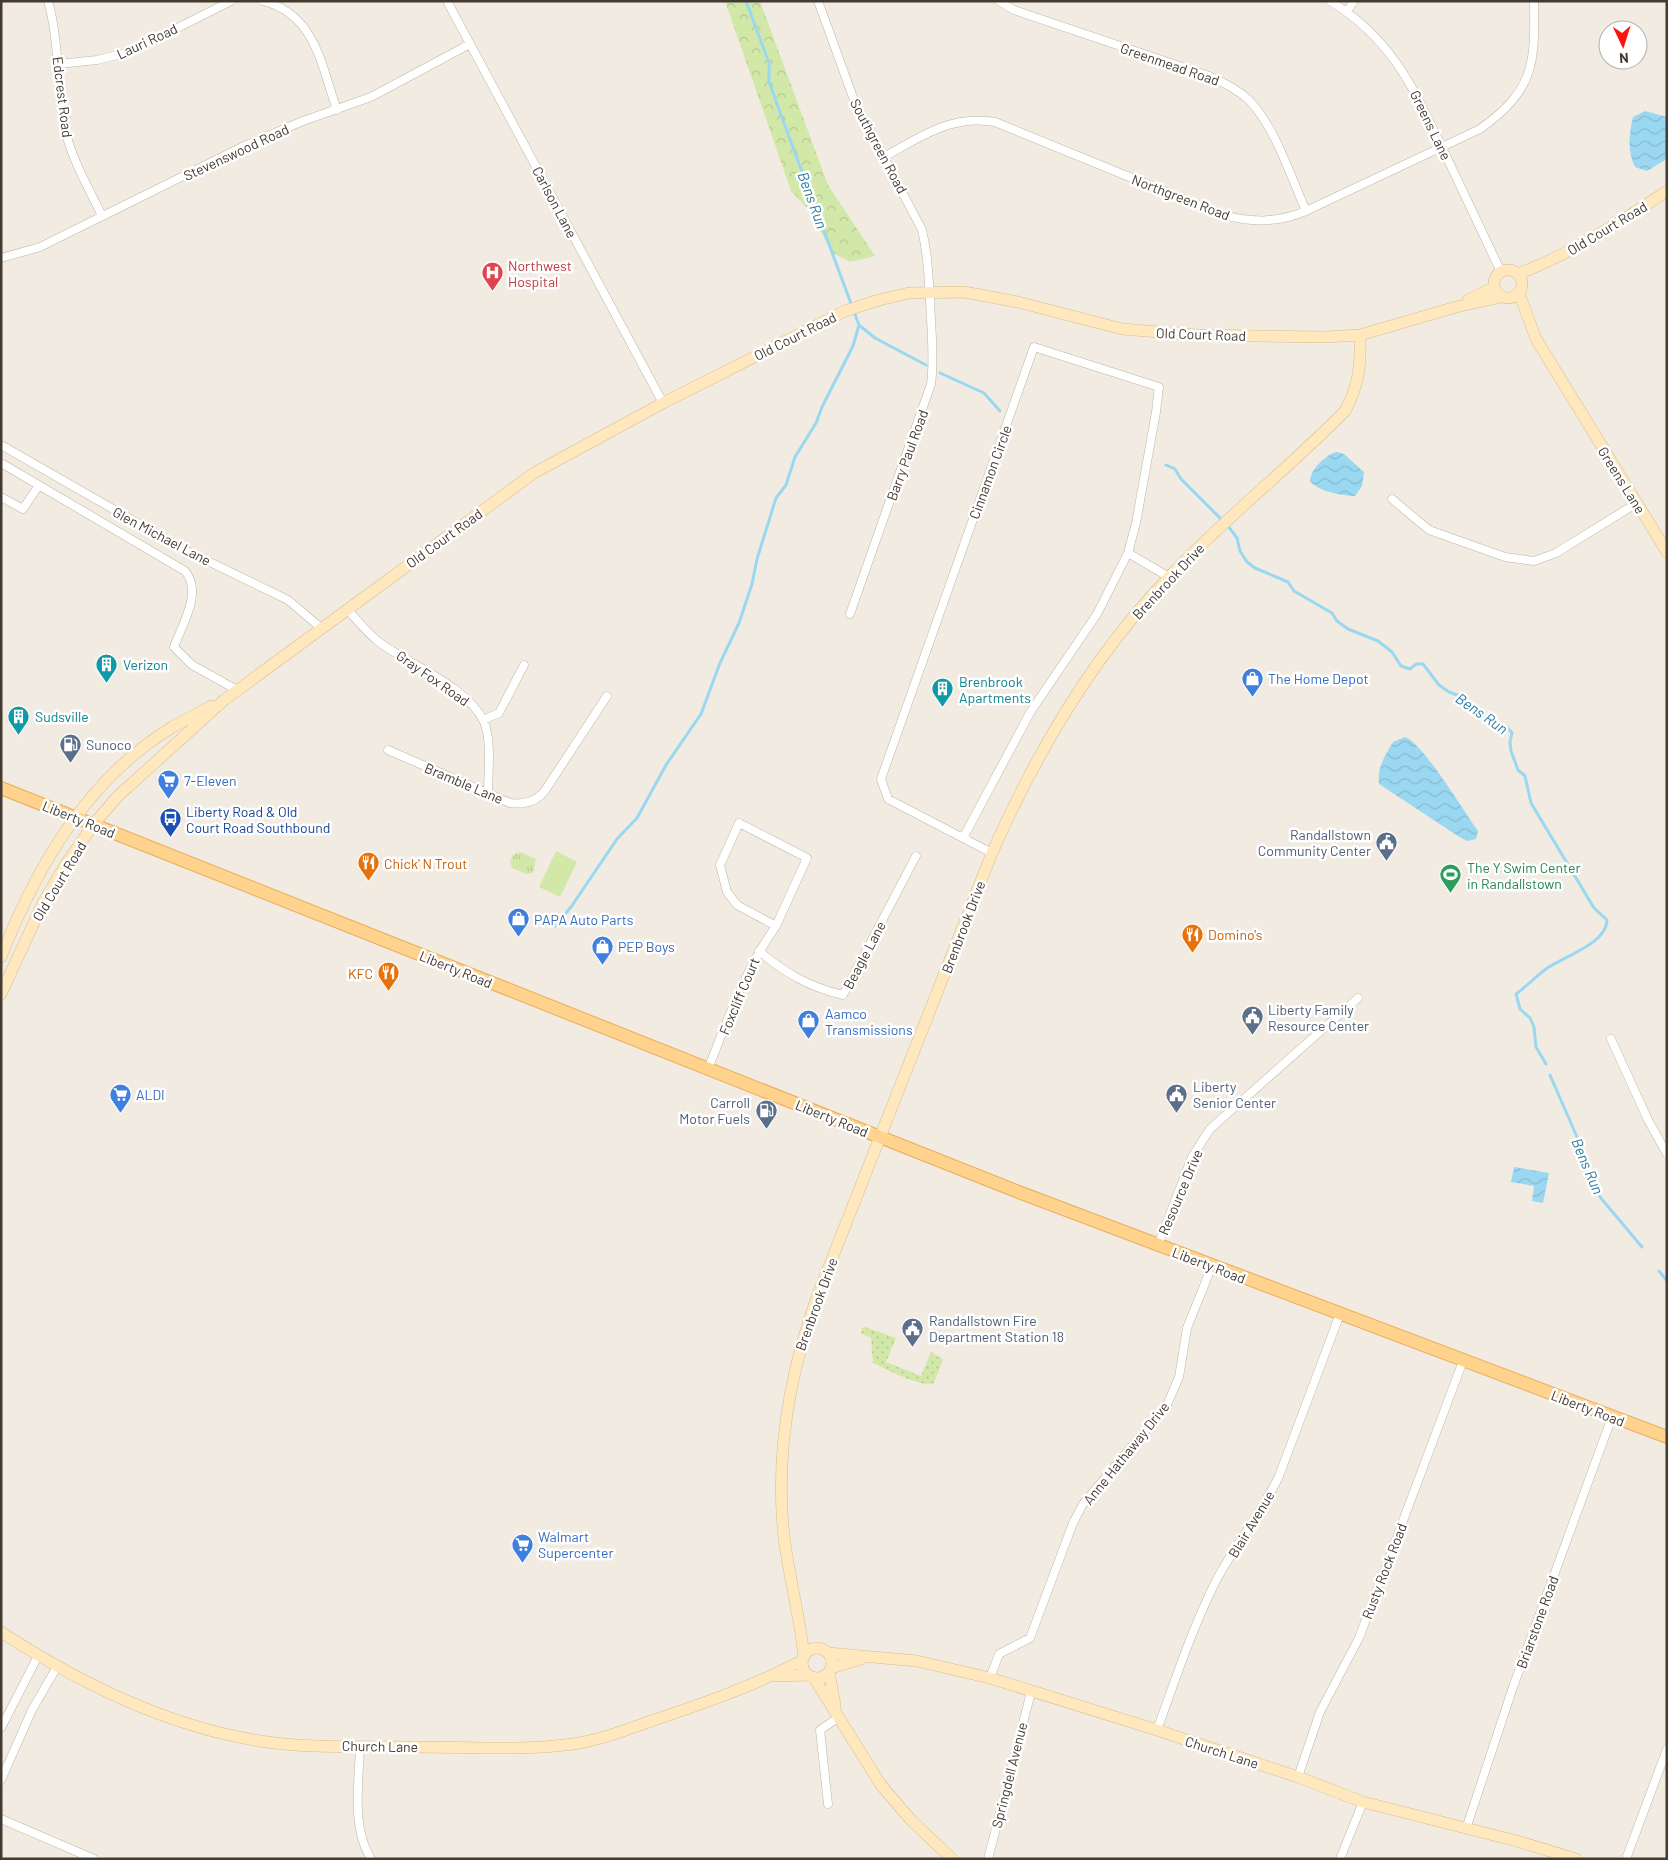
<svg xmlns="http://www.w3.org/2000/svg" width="1668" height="1860" font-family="Barlow,sans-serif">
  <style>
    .grass { fill: url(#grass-dots) }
    .forest { fill: url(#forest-crowns) }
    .park { fill: url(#park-tufts) }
    .pitch { fill: #d2e8a8 }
    .water { fill: url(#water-waves) }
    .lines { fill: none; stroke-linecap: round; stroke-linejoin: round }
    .stream { stroke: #9ad8f2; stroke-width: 3 }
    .street-casing { stroke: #c0b4a7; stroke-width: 9 }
    .secondary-casing { stroke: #d7bd91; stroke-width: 12 }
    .primary-casing { stroke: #e7ad5a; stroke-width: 14 }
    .street { stroke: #fff; stroke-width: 8 }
    .secondary { stroke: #ffe8be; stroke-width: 11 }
    .primary { stroke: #ffd28d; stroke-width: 12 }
    .labels { text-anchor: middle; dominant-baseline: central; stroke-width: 5; stroke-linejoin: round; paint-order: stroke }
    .street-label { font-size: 14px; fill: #433a32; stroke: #fff }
    .health-label { font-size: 14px; fill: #be3a42; stroke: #fff; text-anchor: start }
    .culture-label { font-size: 14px; fill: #0d838f; stroke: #fff; text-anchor: start }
    .shop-label { font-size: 14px; fill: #366cbe; stroke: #fff; text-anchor: start }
    .service-label { font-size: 14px; fill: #4e5e75; stroke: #fff; text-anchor: start }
    .transit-label { font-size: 14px; fill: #164399; stroke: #fff; text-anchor: start }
    .food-label { font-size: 14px; fill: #c56008; stroke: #fff; text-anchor: start }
    .leisure-label { font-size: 14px; fill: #27864d; stroke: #fff; text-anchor: start }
    .water-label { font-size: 15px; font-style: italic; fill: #277ba1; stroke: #fff }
  </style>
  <defs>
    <pattern id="grass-dots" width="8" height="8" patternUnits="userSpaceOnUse" patternTransform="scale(1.25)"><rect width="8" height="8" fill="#d2e8a8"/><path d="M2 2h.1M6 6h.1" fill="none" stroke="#b6c891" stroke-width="1.8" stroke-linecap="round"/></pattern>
    <pattern id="forest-crowns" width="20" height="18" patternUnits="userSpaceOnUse" patternTransform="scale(1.25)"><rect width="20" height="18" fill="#d2e8a8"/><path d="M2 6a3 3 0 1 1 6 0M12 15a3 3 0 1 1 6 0" fill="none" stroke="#b6c891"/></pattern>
    <pattern id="park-tufts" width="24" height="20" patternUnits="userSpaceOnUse" patternTransform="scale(1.25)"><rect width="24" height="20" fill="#d2e8a8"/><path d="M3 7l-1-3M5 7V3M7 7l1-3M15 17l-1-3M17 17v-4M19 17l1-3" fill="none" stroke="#b6c891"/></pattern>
    <pattern id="water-waves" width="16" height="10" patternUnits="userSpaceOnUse" patternTransform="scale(1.25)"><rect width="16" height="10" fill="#9ad8f2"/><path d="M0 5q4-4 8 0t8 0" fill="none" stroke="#86bad0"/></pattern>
  </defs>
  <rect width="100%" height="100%" fill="#f2ebe1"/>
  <path class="grass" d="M865,1327L896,1338L886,1362L921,1376L931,1352L943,1359L934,1383C920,1388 887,1369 873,1363L871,1338L861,1333L862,1328Z"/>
  <path class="forest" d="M725,1H760L828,185L875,256L850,262L833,253L807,208L791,191Z"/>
  <path class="park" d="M521,852L536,859L533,873L526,874L512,868L510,861L514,854Z"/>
  <path class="pitch" d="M556,851L577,862L560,897L539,887Z"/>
  <path class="water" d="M1645,111L1667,117V159L1647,171L1635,167C1627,151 1629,134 1633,117Z
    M1337,452L1344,454L1364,472L1362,486L1355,496C1343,496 1317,491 1310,481C1310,470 1326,454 1337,452Z
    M1405,737C1423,743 1465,813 1478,831L1476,839L1468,841L1461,838L1379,784C1377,767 1385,756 1393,742Z
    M1514,1167L1549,1173L1543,1203L1532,1201L1534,1186L1511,1182Z"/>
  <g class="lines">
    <path class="stream" d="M746,1L769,63V81L778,107L859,325L875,338L926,365
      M940,373L984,393L1000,411
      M1166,465L1175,469L1181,479L1228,526L1237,538L1240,551L1247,562L1255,568L1288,582L1294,591L1332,613L1337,621L1348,629L1378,641L1392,652L1401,666L1410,669L1416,664H1423L1439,685L1449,692L1463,697L1488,717L1507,727L1512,733L1510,742L1511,751L1518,770L1525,776L1531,803L1594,908L1607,920C1607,944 1562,957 1546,969C1535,977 1527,986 1516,994L1520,1009L1530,1018L1534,1027L1536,1047L1546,1064
      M555,926L571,907L617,839L637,818L666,765L701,714L720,663L739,623L752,584L757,559L776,498L786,485L795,457L816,423L822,407L853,346L859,325
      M1550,1075L1584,1153L1588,1170L1600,1197L1642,1247
      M1659,1271L1667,1281"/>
    <defs>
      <path id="street" d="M48,1C60,43 56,86 65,128C71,159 89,188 102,216
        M263,1C316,15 321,65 337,110
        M447,1L663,403
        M818,1L854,100L922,230C929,259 929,289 931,319C932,341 934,363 931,384L850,614
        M999,1L1014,10L1209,76C1223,82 1237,89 1249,100C1275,127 1291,177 1306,211
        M1330,1C1393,39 1415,91 1445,154C1464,193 1482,232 1501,272
        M1347,11L1354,1
        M59,64L97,60L130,52L231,1
        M884,157C920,137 952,114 995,122L1220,214C1251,223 1277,223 1306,211L1480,129C1535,90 1535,63 1534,1
        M1,258L40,247L244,146L303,121L371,97L470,44
        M1034,347L1159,387L1156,412L1136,523L1128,553L1097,614L1031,711L963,838L888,799L881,779Z
        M1,445L183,549L288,600L321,628
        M1,463L185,571C203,592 182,625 174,647L192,665L237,690
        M1,497L23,509L39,485
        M1392,499L1429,530L1505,557L1534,561L1556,553L1637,503
        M1128,553L1169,577
        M347,609C357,620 367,633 379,642C409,665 468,686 484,722C492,740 488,774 488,794
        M483,720L499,713L524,665
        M388,750L510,803C524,805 535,802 544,792L607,696
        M963,838L992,853
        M759,951C785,973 809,987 843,995L916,856
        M1611,1039L1648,1120L1667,1154
        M708,1069C728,1019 745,970 776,926L737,905L727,892L720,865L739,823L807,858L776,926
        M1158,1245L1192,1157L1210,1129L1358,998
        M990,1678L999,1654L1030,1638L1073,1523L1083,1504L1167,1405L1179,1377L1187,1328L1212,1266
        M1,1728L39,1654
        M1157,1730C1175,1681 1192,1628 1216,1581C1235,1544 1262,1513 1279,1476L1340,1314
        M360,1746C359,1782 351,1827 371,1859
        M1298,1777L1320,1712L1359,1638L1463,1361
        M1,1780L32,1710L58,1665
        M828,1804L820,1730L839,1717
        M1,1819L94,1859
        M1466,1829L1513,1687L1612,1417
        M988,1859L1031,1692
        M1340,1859L1363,1802
        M1626,1859L1667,1749"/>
      <path id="secondary" d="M1494 284a14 14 0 1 1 28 0a14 14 0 1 1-28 0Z
        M1518,274C1572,253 1619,223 1667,191
        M1519,293L1536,339L1667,552
        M1468,300L1494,287
        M1,957C36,868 87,779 171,728C184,720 198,714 211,706
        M1,994L43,903L64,867L93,825L117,797L224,700L534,473L663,403L845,311L879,300L909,293L964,292L1018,302L1122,329L1197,335L1325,337L1360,335L1456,307L1501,297
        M1,1632C80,1683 166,1726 260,1741C311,1749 365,1746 417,1747C469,1747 522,1751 573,1744C601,1740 628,1729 654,1720C705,1703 756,1685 803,1660
        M802 1663a15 15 0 1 1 30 0a15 15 0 1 1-30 0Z
        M828,1653L917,1661L990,1678L1157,1730L1298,1777L1363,1802L1517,1841L1576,1859
        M804,1657C800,1617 789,1577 784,1537C775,1454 789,1375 817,1297L992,853C1036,753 1092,657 1169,577C1224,519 1288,469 1345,411C1359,386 1361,364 1360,335
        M831,1668L861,1659
        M829,1672L835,1705
        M776,1676L808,1675
        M814,1678L881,1785L910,1819L952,1859"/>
      <path id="primary" d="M1,788L1016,1191L1667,1437"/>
    </defs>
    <use href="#street" class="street-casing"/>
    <use href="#secondary" class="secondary-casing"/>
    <use href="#primary" class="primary-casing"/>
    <use href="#street" class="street"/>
    <use href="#secondary" class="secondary"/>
    <use href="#primary" class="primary"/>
  </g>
  <defs>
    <symbol id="hospital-pin" viewBox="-11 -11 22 30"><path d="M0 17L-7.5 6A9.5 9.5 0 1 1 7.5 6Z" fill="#e0444e" stroke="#fff"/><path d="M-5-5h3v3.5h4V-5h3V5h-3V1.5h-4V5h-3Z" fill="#fff"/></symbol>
    <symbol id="building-pin" viewBox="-11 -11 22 30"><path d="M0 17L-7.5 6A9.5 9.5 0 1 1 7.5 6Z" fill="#0f9aa8" stroke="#fff"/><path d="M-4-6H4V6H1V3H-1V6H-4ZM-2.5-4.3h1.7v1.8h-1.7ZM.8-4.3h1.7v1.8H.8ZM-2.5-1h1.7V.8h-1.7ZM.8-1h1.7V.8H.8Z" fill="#fff"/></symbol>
    <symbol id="shop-pin" viewBox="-11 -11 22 30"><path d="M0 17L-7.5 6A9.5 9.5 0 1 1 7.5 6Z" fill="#3f7fe0" stroke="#fff"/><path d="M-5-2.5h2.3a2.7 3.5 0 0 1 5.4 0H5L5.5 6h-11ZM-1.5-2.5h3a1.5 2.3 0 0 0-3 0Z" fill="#fff"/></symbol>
    <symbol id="fuel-pin" viewBox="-11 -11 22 30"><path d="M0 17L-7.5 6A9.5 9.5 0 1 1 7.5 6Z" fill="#5c6f8a" stroke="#fff"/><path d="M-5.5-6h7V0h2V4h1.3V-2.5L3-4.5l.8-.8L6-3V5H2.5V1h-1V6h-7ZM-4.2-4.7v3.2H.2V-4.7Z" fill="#fff"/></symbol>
    <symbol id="supermarket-pin" viewBox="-11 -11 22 30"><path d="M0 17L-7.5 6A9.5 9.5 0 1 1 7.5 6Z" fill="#3f7fe0" stroke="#fff"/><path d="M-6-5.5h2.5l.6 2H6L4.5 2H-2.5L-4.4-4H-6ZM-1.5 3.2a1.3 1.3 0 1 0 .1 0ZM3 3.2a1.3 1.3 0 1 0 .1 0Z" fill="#fff"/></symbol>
    <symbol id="bus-pin" viewBox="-11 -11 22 30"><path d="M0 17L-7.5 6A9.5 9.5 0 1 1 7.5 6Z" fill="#1a4fb4" stroke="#fff"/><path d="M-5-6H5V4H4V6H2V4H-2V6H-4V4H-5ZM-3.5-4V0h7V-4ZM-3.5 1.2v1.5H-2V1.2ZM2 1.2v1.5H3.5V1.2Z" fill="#fff"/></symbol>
    <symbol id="civic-pin" viewBox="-11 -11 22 30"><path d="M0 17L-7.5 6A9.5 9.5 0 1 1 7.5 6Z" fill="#5c6f8a" stroke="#fff"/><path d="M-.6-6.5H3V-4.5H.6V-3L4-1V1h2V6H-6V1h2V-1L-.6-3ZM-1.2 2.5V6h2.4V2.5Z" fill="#fff"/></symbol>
    <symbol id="restaurant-pin" viewBox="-11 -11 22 30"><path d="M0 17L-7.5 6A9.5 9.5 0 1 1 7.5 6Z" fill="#e8710a" stroke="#fff"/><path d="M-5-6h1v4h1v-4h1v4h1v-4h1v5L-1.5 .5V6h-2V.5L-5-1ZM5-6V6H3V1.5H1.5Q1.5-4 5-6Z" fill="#fff"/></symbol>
    <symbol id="stadium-pin" viewBox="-11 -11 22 30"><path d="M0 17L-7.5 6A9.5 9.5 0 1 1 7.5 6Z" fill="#2e9e5b" stroke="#fff"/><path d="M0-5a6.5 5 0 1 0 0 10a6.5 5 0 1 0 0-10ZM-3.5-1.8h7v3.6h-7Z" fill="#fff"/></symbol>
  </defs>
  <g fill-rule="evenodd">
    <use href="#hospital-pin" x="480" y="260" width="25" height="34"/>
    <use href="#building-pin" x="94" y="652" width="25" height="34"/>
    <use href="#shop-pin" x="1240" y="666" width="25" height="34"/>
    <use href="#building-pin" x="930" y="676" width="25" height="34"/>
    <use href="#building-pin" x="6" y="704" width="25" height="34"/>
    <use href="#fuel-pin" x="58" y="732" width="25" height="34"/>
    <use href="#supermarket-pin" x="156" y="768" width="25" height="34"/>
    <use href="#bus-pin" x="158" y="806" width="25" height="34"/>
    <use href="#civic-pin" x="1374" y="830" width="25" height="34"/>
    <use href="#restaurant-pin" x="356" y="850" width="25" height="34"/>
    <use href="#stadium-pin" x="1438" y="862" width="25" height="34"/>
    <use href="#shop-pin" x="506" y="906" width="25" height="34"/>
    <use href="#restaurant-pin" x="1180" y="922" width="25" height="34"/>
    <use href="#shop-pin" x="590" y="934" width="25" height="34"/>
    <use href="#restaurant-pin" x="376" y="960" width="25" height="34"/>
    <use href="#civic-pin" x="1240" y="1004" width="25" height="34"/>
    <use href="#shop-pin" x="796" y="1008" width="25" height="34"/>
    <use href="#supermarket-pin" x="108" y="1082" width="25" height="34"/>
    <use href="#civic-pin" x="1164" y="1082" width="25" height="34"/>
    <use href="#fuel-pin" x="754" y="1098" width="25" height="34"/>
    <use href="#civic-pin" x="900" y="1316" width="25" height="34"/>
    <use href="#supermarket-pin" x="510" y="1532" width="25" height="34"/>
  </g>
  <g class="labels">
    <g class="street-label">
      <text transform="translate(147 41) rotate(-25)">Lauri Road</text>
      <text transform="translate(1170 64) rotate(19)">Greenmead Road</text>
      <text transform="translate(63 97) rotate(83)">Edcrest Road</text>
      <text transform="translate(1431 125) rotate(64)">Greens Lane</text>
      <text transform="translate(879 146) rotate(62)">Southgreen Road</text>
      <text transform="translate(236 152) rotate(-25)">Stevenswood Road</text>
      <text transform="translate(1181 197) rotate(21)">Northgreen Road</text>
      <text transform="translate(555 202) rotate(62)">Carlson Lane</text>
      <text transform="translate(1607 228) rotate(-31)">Old Court Road</text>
      <text transform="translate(1201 334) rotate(2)">Old Court Road</text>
      <text transform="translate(795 336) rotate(-27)">Old Court Road</text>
      <text transform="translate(907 455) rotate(-70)">Barry Paul Road</text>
      <text transform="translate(990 472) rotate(-70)">Cinnamon Circle</text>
      <text transform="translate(1622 480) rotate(58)">Greens Lane</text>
      <text transform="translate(162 536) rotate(28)">Glen Michael Lane</text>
      <text transform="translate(444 538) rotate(-36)">Old Court Road</text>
      <text transform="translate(1168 581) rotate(-47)">Brenbrook Drive</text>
      <text transform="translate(433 678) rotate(35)">Gray Fox Road</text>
      <text transform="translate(464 783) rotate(23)">Bramble Lane</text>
      <text transform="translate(79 819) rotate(22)">Liberty Road</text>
      <text transform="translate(59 881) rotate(-59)">Old Court Road</text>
      <text transform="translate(963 927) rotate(-69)">Brenbrook Drive</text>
      <text transform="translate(864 955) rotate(-62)">Beagle Lane</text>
      <text transform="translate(456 969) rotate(22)">Liberty Road</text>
      <text transform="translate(739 996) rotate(-67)">Foxcliff Court</text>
      <text transform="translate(832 1118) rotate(22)">Liberty Road</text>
      <text transform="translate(1180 1192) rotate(-67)">Resource Drive</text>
      <text transform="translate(1209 1265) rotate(21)">Liberty Road</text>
      <text transform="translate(816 1304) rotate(-70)">Brenbrook Drive</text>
      <text transform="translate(1588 1408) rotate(21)">Liberty Road</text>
      <text transform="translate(1126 1453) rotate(-51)">Anne Hathaway Drive</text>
      <text transform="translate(1251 1524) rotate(-59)">Blair Avenue</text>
      <text transform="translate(1384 1571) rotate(-69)">Rusty Rock Road</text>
      <text transform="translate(1537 1622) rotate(-70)">Briarstone Road</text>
      <text transform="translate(380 1746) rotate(1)">Church Lane</text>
      <text transform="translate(1222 1752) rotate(18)">Church Lane</text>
      <text transform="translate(1009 1775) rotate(-76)">Springdell Avenue</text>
    </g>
    <g class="health-label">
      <text x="508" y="265">Northwest<tspan x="508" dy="16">Hospital</tspan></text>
    </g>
    <g class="culture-label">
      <text x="123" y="664">Verizon</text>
      <text x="959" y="681">Brenbrook<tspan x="959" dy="16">Apartments</tspan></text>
      <text x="35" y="716">Sudsville</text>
    </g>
    <g class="shop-label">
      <text x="1268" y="678">The Home Depot</text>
      <text x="184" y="780">7-Eleven</text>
      <text x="534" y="919">PAPA Auto Parts</text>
      <text x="618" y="946">PEP Boys</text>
      <text x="825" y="1013">Aamco<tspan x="825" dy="16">Transmissions</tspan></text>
      <text x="136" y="1094">ALDI</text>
      <text x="538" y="1536">Walmart<tspan x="538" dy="16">Supercenter</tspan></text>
    </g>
    <g class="service-label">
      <text x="86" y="744">Sunoco</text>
      <text x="1371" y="834" text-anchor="end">Randallstown<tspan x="1371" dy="16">Community Center</tspan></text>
      <text x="1268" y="1009">Liberty Family<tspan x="1268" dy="16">Resource Center</tspan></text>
      <text x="1193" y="1086">Liberty<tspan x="1193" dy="16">Senior Center</tspan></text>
      <text x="750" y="1102" text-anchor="end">Carroll<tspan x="750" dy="16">Motor Fuels</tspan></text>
      <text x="929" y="1320">Randallstown Fire<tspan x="929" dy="16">Department Station 18</tspan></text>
    </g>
    <g class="transit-label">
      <text x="186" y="811">Liberty Road &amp; Old<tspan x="186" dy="16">Court Road Southbound</tspan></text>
    </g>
    <g class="food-label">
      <text x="384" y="863">Chick' N Trout</text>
      <text x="1208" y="934">Domino's</text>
      <text x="373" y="973" text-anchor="end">KFC</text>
    </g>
    <g class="leisure-label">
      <text x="1467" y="867">The Y Swim Center<tspan x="1467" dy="16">in Randallstown</tspan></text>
    </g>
    <g class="water-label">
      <text transform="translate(813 200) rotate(70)">Bens Run</text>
      <text transform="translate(1482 713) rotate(35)">Bens Run</text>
      <text transform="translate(1588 1166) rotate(67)">Bens Run</text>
    </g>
  </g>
  <rect width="1668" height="1860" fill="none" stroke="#433a32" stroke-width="5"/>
  <g transform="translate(1623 45) rotate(176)"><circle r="24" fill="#ffffff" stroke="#b4b0ad"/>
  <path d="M0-4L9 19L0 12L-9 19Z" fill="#ff140b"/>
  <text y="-8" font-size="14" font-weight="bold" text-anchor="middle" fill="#433a32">N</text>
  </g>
</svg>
